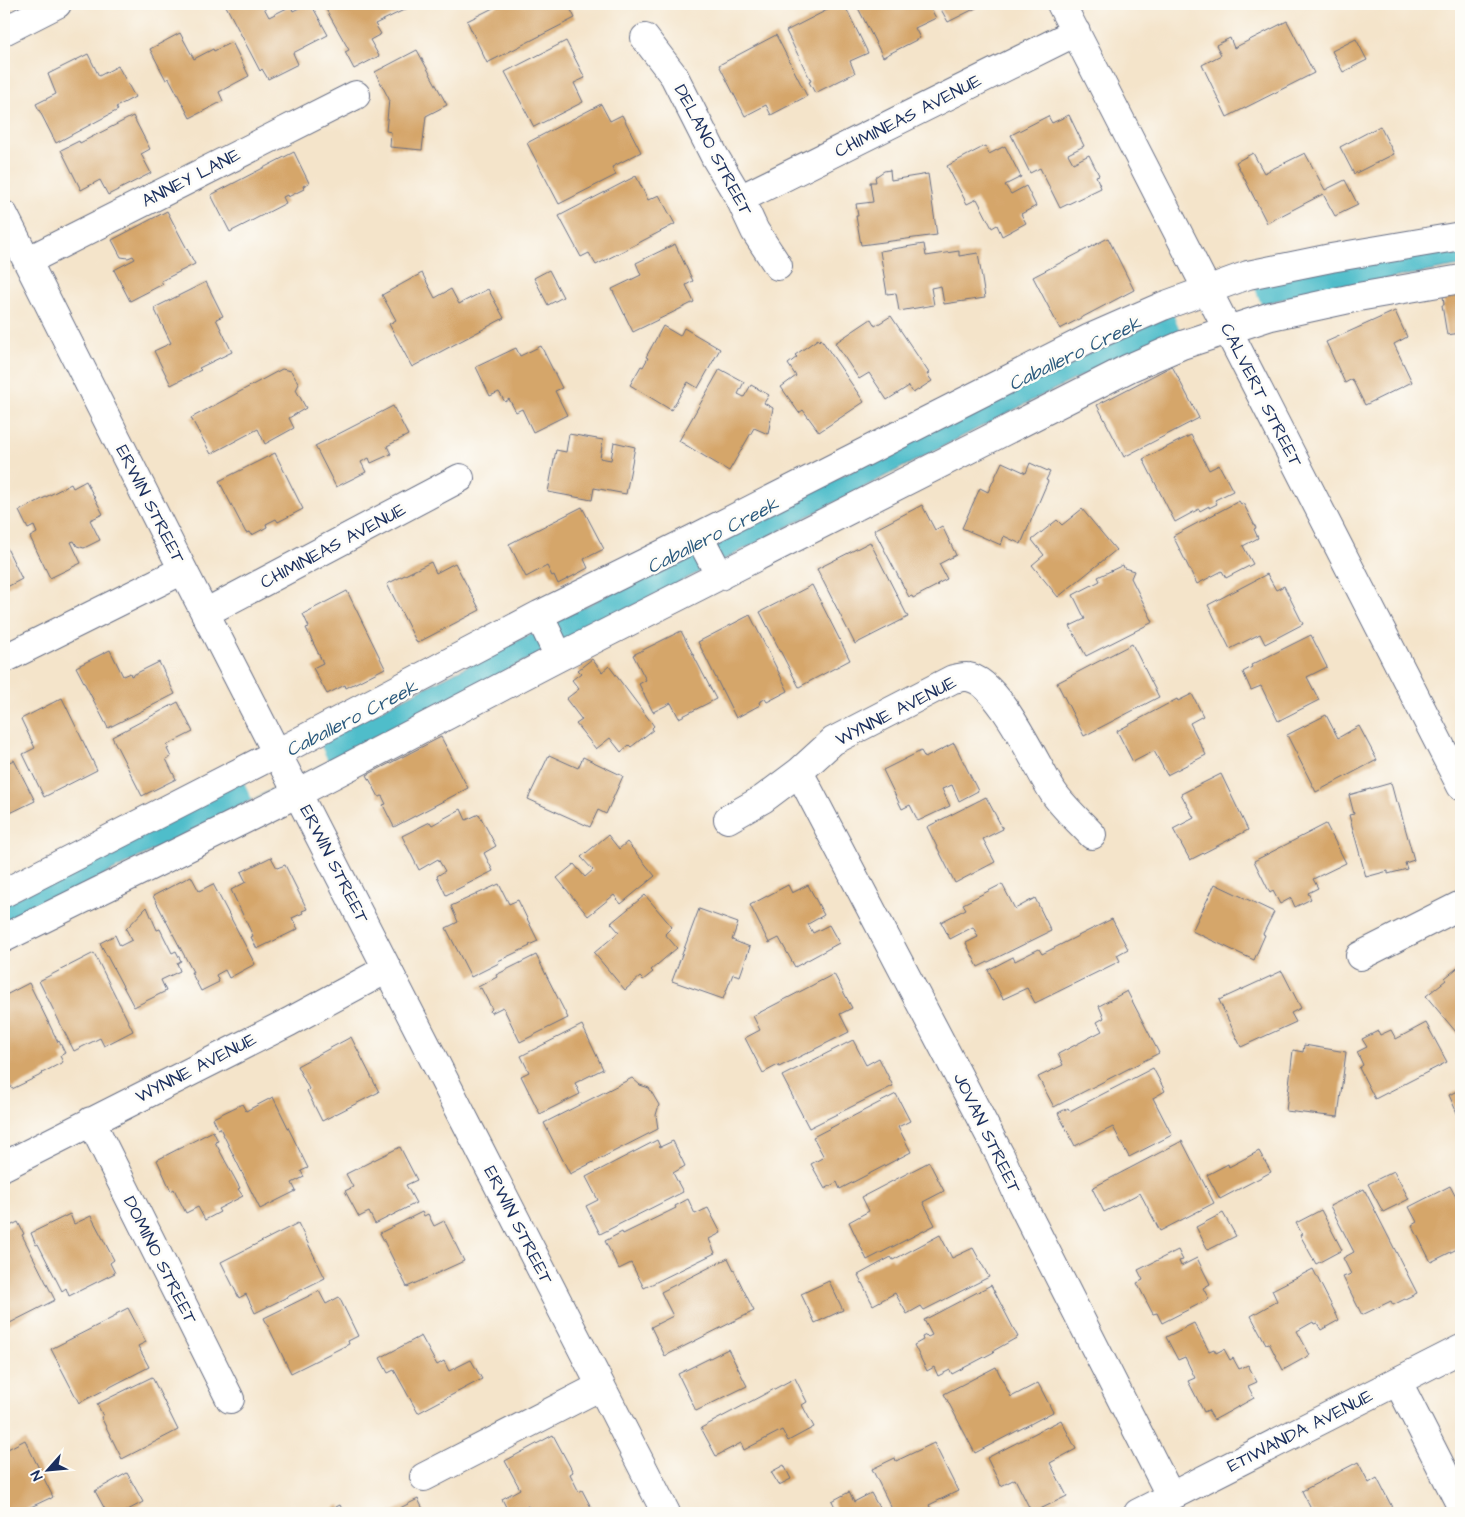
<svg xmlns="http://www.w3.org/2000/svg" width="1465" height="1517" font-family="'Architects Daughter',sans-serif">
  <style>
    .water { fill: #50bdca; stroke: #367694 }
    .pier { fill: #f4e4ca }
    .building { fill: #d5a66a }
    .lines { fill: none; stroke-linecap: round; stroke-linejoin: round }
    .minor-casing { stroke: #676e84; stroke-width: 30 }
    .major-casing { stroke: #676e84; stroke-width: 30 }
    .minor { stroke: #fff; stroke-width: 28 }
    .major { stroke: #fff; stroke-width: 28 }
    .labels { text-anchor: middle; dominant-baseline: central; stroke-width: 5; stroke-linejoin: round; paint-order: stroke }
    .street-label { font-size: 18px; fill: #1b2f5e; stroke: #fdfcf7 }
    .water-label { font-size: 19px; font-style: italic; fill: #2b5a7e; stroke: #fdfcf7 }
  </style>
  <rect width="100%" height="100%" fill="#fdfcf7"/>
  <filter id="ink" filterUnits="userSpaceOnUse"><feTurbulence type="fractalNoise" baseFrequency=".02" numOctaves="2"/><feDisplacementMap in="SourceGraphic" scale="10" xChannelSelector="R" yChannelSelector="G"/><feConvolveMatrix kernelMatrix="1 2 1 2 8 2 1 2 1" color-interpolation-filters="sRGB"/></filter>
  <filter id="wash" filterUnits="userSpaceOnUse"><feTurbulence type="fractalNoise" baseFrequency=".0096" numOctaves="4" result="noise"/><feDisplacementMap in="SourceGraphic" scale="20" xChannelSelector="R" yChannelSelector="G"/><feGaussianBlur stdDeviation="1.12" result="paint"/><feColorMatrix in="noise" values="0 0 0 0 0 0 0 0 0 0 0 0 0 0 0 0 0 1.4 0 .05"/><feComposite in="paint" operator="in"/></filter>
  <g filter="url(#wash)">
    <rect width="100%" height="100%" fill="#f4e4ca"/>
    <path class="water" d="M1461,245V266L1323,290L1261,304L1182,335L1114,360L1033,400L723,560L4,926V905L243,780L1104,343L1252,281Z"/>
    <path class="pier" d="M1252,281L1261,304L1182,335L1173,313Z
      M319,742L328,761L252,799L243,780Z"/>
    <g id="blocks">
      <path class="building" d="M231,4H262L269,17L291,6L293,11L307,4H311L328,35L293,53L298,64L268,79L262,69L260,71L226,6Z
        M323,4H405L408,8L375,24L381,34L370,40L379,56L354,69L345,52L349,50Z
        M498,4H568L575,18L487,63L467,21L499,5Z
        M839,4H844L868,53L850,61L855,73L815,93L809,82L811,81L786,31Z
        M856,4H928L936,18L915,28L920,38L883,57Z
        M938,4H984L948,22Z
        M1287,21L1314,73L1227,117L1202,65L1221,55L1216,45L1230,38L1234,48Z
        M180,33L194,59L213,49L214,51L232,42L249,76L219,92L223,101L190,118L169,78L166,80L150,49Z
        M776,35L807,96L771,115L766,105L745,116L719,65Z
        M1356,39L1367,60L1343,72L1332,51Z
        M566,41L585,78L574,83L583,102L534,127L505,72Z
        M417,50L447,105L426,116L422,150L390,147L391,132L386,131L389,99L375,72Z
        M88,54L99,76L118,66L135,97L116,107L118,110L56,143L36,104L56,94L48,74Z
        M601,104L610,121L622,115L641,152L612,167L616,175L559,204L527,143Z
        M1069,115L1084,146L1068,154L1073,163L1089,155L1099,175L1096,176L1101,188L1060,208L1040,168L1030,173L1011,135L1048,116L1052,123Z
        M133,116L150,149L141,154L151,173L108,195L100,180L81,190L61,150L79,141L80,143Z
        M1380,126L1394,154L1354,174L1340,147Z
        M985,146L989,154L1005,146L1021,177L1005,185L1011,194L1026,186L1036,206L1021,214L1026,223L1002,236L997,225L992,228L977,199L967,204L947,166Z
        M294,152L309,183L303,186L304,189L288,197L287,195L283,197L286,203L230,232L211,195Z
        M1253,153L1264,173L1305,153L1325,190L1345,180L1358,205L1335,216L1323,194L1267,223L1236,162Z
        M890,170L891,180L928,174L937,235L861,245L856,216H858L856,204L873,202L870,182H876L875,177L884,171Z
        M636,176L648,200L659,195L675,224L596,265L589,253L581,257L559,216Z
        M167,211L195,264L161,281L163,284L130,301L114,270L135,259L133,256L128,258L121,257L112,240Z
        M1108,238L1134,290L1060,329L1033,277Z
        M675,244L693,281L686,285L694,302L633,332L612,289L641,275L636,263Z
        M924,244L926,256L959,251V256L978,253L985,298L944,304L941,286L931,288L934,305L899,311L896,293L887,294L880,251Z
        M549,270L563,297L548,305L534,278Z
        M422,273L435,298L451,289L459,304L488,289L504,318L412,367L389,324L396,320L382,295Z
        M206,282L223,316L216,319L232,352L199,368L201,370L171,385L154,351L171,343L154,308Z
        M1461,292V333L1447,335L1442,305H1444L1443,295Z
        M1395,311L1407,337L1394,344L1412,382L1365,405L1352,379L1345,383L1326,342Z
        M891,316L929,373L927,374L932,381L913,393L909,386L887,400L869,373L859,379L835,343L871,319L875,326Z
        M663,326L680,336L684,328L720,349L698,388L688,382L671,410L630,385L641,366L643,367L648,358L646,357Z
        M818,339L819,341L821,339L864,402L819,432L803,410L799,413L781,387L796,376L788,364L797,357L795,355Z
        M541,346L562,388L555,391L567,415L533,432L522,409L516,412L509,399L505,402L499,392L490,396L476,367L516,348L520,356Z
        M1172,366L1199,418L1124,457L1097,405Z
        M282,369L291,371L299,384L296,390L306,408L289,418L294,428L265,444L258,429L211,454L191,418Z
        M720,369L744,382L738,394L744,397L751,385L769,395L764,403L773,408L768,434L754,428L729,471L679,441Z
        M393,406L408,435L387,446L391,454L371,463L369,458L361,462L366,472L336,487L315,446Z
        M569,434L603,440L600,458L611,460L614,442L635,447L626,494L594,488L592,500L548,492L556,450L566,452Z
        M1191,435L1209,470L1219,465L1233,491L1215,500L1217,504L1209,508V506L1200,511L1199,509L1175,522L1143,459Z
        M275,453L303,509L278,522L276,519L266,524L267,527L252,535L250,532L246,533L219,481Z
        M1002,462L1026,473L1030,463L1050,472L1046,480L1048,481L1021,544L1004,536L1001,545L962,528L980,488L988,492Z
        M86,481L103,514L90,520L100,540L84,548L77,546L74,541L71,542L81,563L50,578L30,537L37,533L34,526L28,529L19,511L71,484L73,488Z
        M1239,501L1241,504L1243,503L1256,528L1254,529L1258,538L1243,546L1253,564L1226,578L1222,571L1197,584L1173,536Z
        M922,505L935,530L942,526L956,555L939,564L947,579L937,584L938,585L913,598L912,596L909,597L874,530Z
        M582,507L604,549L584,559L588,568L558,584L554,575L552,576L547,566L526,577L509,544Z
        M1082,509L1116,550L1058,597L1032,565L1044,555L1032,540L1057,520L1062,525Z
        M4,542L22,579L7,587L4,586Z
        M870,542L908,617L855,644L817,569Z
        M431,562L436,573L455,563L480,610L417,643L387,584Z
        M1123,565L1124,568L1134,571L1131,578L1153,622L1086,656L1070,626L1085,619L1073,595L1100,581L1098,577Z
        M1267,574L1276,590L1284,586L1303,624L1265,644L1260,634L1230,649L1208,605Z
        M812,585L850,660L799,687L760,612Z
        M347,591L385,668L346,688L345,685L327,694L313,668L323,663L306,628L309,627L303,614Z
        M750,615L788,691L767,702L765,699L759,702L760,705L736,718L698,642Z
        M681,631L716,699L679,718L671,703L653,712L639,684L646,680L633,655Z
        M1311,635L1327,667L1307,677L1319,700L1278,721L1261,686L1251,690L1243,672L1252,667L1251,665Z
        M1132,644L1159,697L1084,736L1057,683Z
        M110,650L123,676L130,673L131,676L159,662L175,694L108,728L76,667Z
        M592,659L602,672L609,666L654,726L652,728L653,730L631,747L629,745L621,752L610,738L596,749L576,724L582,720L566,699L579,689L572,680L581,673L578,670Z
        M1192,694L1203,716L1190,723L1206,755L1167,775L1154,751L1133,762L1117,731L1177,699L1178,701Z
        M62,698L97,770L44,797L23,754L35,748L21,719Z
        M178,702L193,732L167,745L169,748L167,749L171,757L166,759L176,779L142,796L112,737Z
        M1326,715L1338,738L1359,726L1377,760L1316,792L1287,735Z
        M441,737L468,788L394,827L383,805L386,804L382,796L379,797L367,775Z
        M954,743L978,791L959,801L952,785L942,789L950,806L918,821L910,805L902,809L883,770L921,751L925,758Z
        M549,755L578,768L583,757L623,776L606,814L598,810L590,827L528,799Z
        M14,760L35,801L4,816V764Z
        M1221,774L1248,830L1190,860L1173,829L1194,818L1181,794Z
        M1391,783L1396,802H1398L1414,860L1405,863L1407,869L1388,874V871L1366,877L1349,815L1354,814L1349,795Z
        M986,797L1003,829L983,839L995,862L955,883L927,827Z
        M461,809L466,820L479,814L496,846L484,853L493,871L446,895L437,876L445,871L438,859L419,870L402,836L430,822L432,825Z
        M1326,824L1346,863L1313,879L1318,888L1308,893L1311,899L1295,907L1291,898L1280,904L1273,891L1270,893L1254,861Z
        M608,835L619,849L627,842L655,876L621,904L614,895L588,916L557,878L574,864L585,877L593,870L581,857Z
        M271,857L277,868L285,865L307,909L302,911L303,913L292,918L298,929L257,949L251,937L253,936L231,890L246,882L241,872Z
        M191,876L199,891L213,884L255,964L229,978L225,970L216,975L219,982L201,991L191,972H193L153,896Z
        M499,884L509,904L518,900L538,941L529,945L530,946L498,961L499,963L471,977L446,928L458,922L451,906Z
        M1002,884L1015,909L1035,898L1051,931L978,967L966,943L978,937L973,927L950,939L941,922L966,909L963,904Z
        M1215,884L1274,912L1263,934L1265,935L1254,960L1192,931Z
        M788,885L792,893L808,885L824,915L808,924L813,933L829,925L839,943L795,967L779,938L769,943L750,905Z
        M645,895L672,927L665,934L677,948L651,970L653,972L643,980L640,977L625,990L594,953L619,932L611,923Z
        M147,907L157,930L160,929L172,953L176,951L181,961L177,963L180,971L161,980L166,991L134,1007L100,943L115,935L120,946L132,940L126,929Z
        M699,909L738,923L732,940L750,947L740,976L733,974L723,999L672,981Z
        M1112,919L1128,949L1117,955L1120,961L1035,1003L1027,988L1003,999L988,970L1013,957L1015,961L1039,949L1042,954Z
        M94,953L133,1031L104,1046L100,1038L74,1051L39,981Z
        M536,955L568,1018L520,1042L503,1007L491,1013L490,1011L492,1009L481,988L479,989L478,987L497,977L496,975Z
        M1461,965V1038L1426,996L1446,980L1445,978Z
        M1282,971L1301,1008L1291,1013L1296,1022L1241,1047L1219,1000Z
        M834,974L852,1008L840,1014L849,1032L779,1067L778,1065L763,1073L745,1038L760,1030L753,1016Z
        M29,983L58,1042L59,1041L65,1053L60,1056L63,1062L42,1073L43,1074L12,1089L4,1071V996Z
        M1127,991L1159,1053L1054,1107L1038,1077L1063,1065L1058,1054L1102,1031L1097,1022L1104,1018L1099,1006Z
        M1426,1023L1447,1062L1375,1099L1359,1068L1363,1065L1357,1052L1367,1047L1362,1039L1378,1031L1380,1035L1391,1030L1396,1039Z
        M582,1025L603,1069L575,1083L580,1094L540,1114L521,1076L529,1072L521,1056Z
        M351,1037L379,1092L322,1121L307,1091L309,1089L297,1066Z
        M853,1040L866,1065L879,1058L893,1086L809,1128L782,1076Z
        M1304,1045L1346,1052L1338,1117L1286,1111L1293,1050L1303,1052Z
        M1153,1068L1165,1091L1153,1098L1172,1135L1129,1157L1113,1127L1075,1146L1058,1113L1068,1108L1070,1111Z
        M632,1078L640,1085L649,1088L659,1105L656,1115L658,1129L570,1174L544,1123Z
        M1461,1089V1122L1449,1095Z
        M896,1094L910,1121L898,1127L911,1152L840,1189L837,1182L825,1189L811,1164L824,1157L813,1137Z
        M273,1097L308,1168L301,1171L304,1177L292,1183L296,1191L260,1209L220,1128L218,1129L213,1118L242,1104L246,1111Z
        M213,1131L218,1141L215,1142L240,1188L238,1189L243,1196L218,1209L220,1212L205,1220L198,1207L186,1213L174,1189L171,1191L157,1160Z
        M657,1140L660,1147L673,1141L685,1166L673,1173L683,1192L600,1234L586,1206L598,1200L586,1177Z
        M1182,1141L1214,1203L1160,1231L1140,1193L1104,1212L1092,1188Z
        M400,1147L417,1180L406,1185L416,1203L375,1224L369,1212L359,1217L345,1191L353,1187L346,1174Z
        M1259,1151L1271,1172L1220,1199L1207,1175L1228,1164L1229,1167Z
        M929,1162L944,1191L923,1202L935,1225L867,1260L849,1222L869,1211L862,1197Z
        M1394,1171L1409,1199L1383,1212L1368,1184Z
        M1450,1186L1458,1201L1461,1200V1247L1431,1262L1412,1225L1417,1222L1409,1207Z
        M1364,1189L1417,1293L1393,1305L1391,1301L1362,1315L1343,1277L1351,1274L1343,1258L1354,1252L1330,1206Z
        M688,1199L695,1214L708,1208L721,1233L709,1239L715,1253L644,1288L631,1263L619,1269L605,1241L622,1232L623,1234L676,1208L675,1206Z
        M1321,1210L1342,1250L1316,1264L1300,1235L1302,1234L1296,1223Z
        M422,1212L424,1216L428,1214L434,1226L444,1221L464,1261L407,1287L380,1233Z
        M1223,1213L1236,1236L1208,1250L1196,1227Z
        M70,1214L74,1224L91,1216L114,1260L110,1263L115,1273L69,1296L66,1288L62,1291L38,1244L36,1245L31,1233Z
        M18,1222L24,1234L22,1235L55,1300L4,1326V1229Z
        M298,1223L325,1278L255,1313L246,1294L239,1298L221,1262Z
        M940,1235L952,1258L973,1248L989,1277L924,1310L921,1306L907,1314L895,1293L873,1305L858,1275L891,1257L893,1260Z
        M1178,1250L1183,1260L1179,1261L1181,1266L1197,1258L1210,1284L1203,1288L1209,1299L1162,1323L1157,1313L1153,1314L1137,1283L1143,1280L1138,1270Z
        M728,1258L754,1311L665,1356L651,1327L673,1316L661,1292Z
        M1313,1269L1339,1320L1321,1330L1317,1323L1314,1324L1313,1322L1297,1331L1310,1355L1283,1370L1269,1343L1266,1344L1251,1316L1277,1301L1272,1290Z
        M829,1281L843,1310L815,1323L801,1294Z
        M991,1285L1018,1337L993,1351L994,1352L952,1374L950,1370L938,1376L934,1367L927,1371L914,1345L923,1340L922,1337L926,1335L928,1337L932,1335L924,1320Z
        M319,1291L326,1304L339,1297L358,1336L348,1341L349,1344L291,1373L264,1318Z
        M128,1308L146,1342L138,1346L149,1367L79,1403L51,1349L116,1316V1314Z
        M1194,1323L1209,1351L1214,1349L1216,1353L1224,1349L1230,1360L1233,1358L1239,1369L1248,1365L1257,1382L1248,1386L1254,1398L1214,1420L1208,1410L1204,1412L1188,1381L1195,1378L1185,1357L1178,1360L1166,1337Z
        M421,1336L437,1365L444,1361L449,1371L471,1360L482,1379L418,1413L394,1370L388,1373L380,1358Z
        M728,1349L747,1386L696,1411L678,1374Z
        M996,1367L1011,1397L1038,1383L1053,1412L975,1453L944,1394Z
        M152,1377L178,1430L122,1459L101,1417L103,1416L97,1404Z
        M795,1378L807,1402L802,1405L814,1427L788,1441L782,1430L744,1450L741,1443L716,1456L701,1428Z
        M1061,1420L1076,1449L1050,1463L1067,1496L1032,1513L1015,1479L1001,1486L987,1458Z
        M553,1435L573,1472L570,1474L579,1492L582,1490L593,1511L589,1513H532L528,1506L516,1513H509L502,1499L520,1489L505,1461Z
        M25,1440L53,1497L50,1499V1498L18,1513H4V1451Z
        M934,1443L958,1491L929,1505L933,1513H894L872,1469L895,1458L896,1461Z
        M1358,1462L1369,1483L1377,1478L1395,1513H1334L1332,1509L1323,1513H1313L1302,1491Z
        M784,1465L791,1479L779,1485L771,1472Z
        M127,1473L143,1502L122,1513H107L95,1491Z
        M849,1492L854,1502L871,1493L882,1513H833L837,1511L832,1501Z
        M418,1499L425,1513H390Z
        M340,1505L344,1513H324Z"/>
    </g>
  </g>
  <g filter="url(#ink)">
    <use href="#blocks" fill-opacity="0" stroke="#676e84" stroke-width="1"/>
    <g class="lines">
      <defs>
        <path id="minor" d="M1061,4L1461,786
          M645,38L674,76L715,157L740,199L755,231L778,266
          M740,199L1076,32
          M4,215L183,570L666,1513
          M27,261L356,95
          M699,536L720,576
          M205,613L460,478
          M539,615L559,657
          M4,659L183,570
          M799,772L1000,1155L1021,1202L1171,1497
          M728,819L763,799L799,772L833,741L953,679C957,679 964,676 968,677C999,681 1036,766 1053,792C1063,807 1079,821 1092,835
          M4,893L277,753L539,615L699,536L1090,338L1163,306L1248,275L1331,258L1461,236
          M4,938L298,793L559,657L1129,368L1182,345L1271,316L1358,297L1461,279
          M1360,956L1461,905
          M91,1121L230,1399
          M4,1166L289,1022L387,969
          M1398,1382L1461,1506
          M424,1477L601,1386
          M1138,1513L1461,1349"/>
        <path id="major" d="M4,31L57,4"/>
      </defs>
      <use href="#minor" class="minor-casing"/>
      <use href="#major" class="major-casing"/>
      <use href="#minor" class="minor"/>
      <use href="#major" class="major"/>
    </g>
  </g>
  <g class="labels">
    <g class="street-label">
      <text transform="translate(908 116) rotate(-27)">CHIMINEAS AVENUE</text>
      <text transform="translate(713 150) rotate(62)">DELANO STREET</text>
      <text transform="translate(191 178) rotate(-27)">ANNEY LANE</text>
      <text transform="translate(1261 395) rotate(63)">CALVERT STREET</text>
      <text transform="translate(150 504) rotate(63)">ERWIN STREET</text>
      <text transform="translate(333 546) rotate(-28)">CHIMINEAS AVENUE</text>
      <text transform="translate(896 711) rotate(-27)">WYNNE AVENUE</text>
      <text transform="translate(334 864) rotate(63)">ERWIN STREET</text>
      <text transform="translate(196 1068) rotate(-27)">WYNNE AVENUE</text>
      <text transform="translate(987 1133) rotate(64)">JOVAN STREET</text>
      <text transform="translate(518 1225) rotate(63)">ERWIN STREET</text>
      <text transform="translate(160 1260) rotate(63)">DOMINO STREET</text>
      <text transform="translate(1300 1431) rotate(-27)">ETIWANDA AVENUE</text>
    </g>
    <g class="water-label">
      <text transform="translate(1075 354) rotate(-26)">Caballero Creek</text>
      <text transform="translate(713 536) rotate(-27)">Caballero Creek</text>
      <text transform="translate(352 719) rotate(-27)">Caballero Creek</text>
    </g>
  </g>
  <rect width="1465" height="1517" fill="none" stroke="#fdfcf7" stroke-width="20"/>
  <g transform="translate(48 1470) rotate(243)" stroke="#fdfcf7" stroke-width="4" paint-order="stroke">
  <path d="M0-4L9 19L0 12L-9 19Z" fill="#1b2f5e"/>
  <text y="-8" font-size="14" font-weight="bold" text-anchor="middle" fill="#1b2f5e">N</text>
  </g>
</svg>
